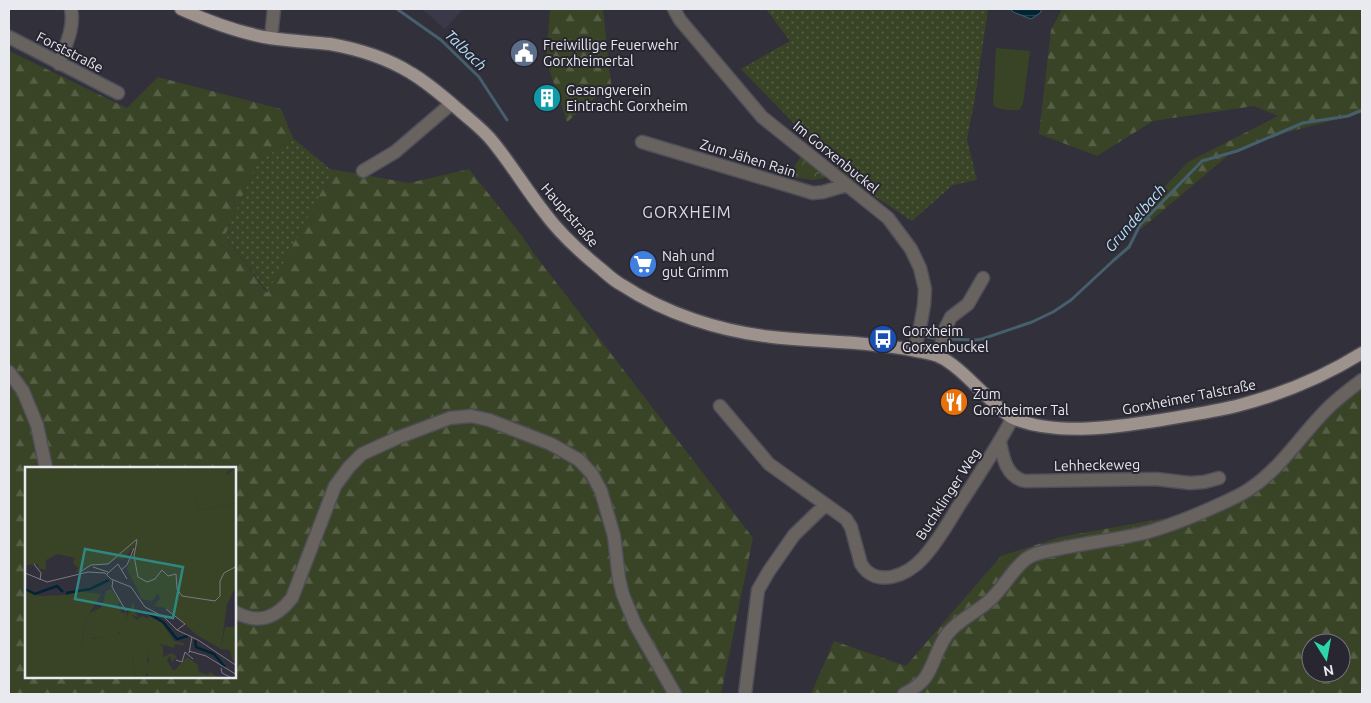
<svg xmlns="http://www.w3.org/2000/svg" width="1371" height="703" font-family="Ubuntu,sans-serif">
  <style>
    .built { fill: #3a3849 }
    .grass { fill: url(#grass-dots) }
    .forest { fill: url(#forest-firs); fill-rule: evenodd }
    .park { fill: url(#park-crowns) }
    .pitch { fill: #394426 }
    .water { fill: url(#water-rules); stroke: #465f6d }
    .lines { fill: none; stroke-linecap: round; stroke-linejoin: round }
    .stream { stroke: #465f6d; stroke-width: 3 }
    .minor-casing { stroke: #4f4e58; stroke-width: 15 }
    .major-casing { stroke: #4f4e58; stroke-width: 15 }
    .minor { stroke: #696360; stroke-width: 12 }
    .major { stroke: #9e938c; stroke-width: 12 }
    .labels { text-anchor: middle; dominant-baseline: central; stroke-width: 4; stroke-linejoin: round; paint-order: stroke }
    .poi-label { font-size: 14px; fill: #e9e9f0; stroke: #282631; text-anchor: start }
    .street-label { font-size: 14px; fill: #e9e9f0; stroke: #282631 }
    .water-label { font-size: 15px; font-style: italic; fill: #b7e2fb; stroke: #282631 }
    .quarter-label { font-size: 16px; letter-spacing: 1px; fill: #dddbe9; stroke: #282631 }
    .inset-river { fill: none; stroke: #002435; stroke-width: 2.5 }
    .inset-road { fill: none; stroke: #7b7a83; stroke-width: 1 }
    .view { fill: #308782; fill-opacity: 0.15; stroke: #308782; stroke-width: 2.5 }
    .inset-edge { fill: none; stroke: #e9e9f0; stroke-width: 2.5 }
  </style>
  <defs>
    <pattern id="grass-dots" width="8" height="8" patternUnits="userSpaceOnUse" patternTransform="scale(1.25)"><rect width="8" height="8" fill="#394426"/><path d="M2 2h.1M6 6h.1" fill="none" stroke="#565f46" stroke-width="1.8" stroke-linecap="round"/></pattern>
    <pattern id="forest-firs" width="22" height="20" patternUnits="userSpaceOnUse" patternTransform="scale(1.25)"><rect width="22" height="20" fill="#394426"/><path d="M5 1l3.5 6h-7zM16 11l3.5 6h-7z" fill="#565f46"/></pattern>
    <pattern id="park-crowns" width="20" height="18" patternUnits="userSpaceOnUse" patternTransform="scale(1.25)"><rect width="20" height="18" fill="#394426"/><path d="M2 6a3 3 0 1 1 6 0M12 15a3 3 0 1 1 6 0" fill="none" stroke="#565f46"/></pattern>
    <pattern id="water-rules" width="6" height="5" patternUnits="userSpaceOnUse" patternTransform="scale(1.25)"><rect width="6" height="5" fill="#002435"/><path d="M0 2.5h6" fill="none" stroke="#254453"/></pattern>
  </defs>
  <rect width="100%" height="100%" fill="#32303b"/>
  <path class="built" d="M422,9H463L445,29Z"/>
  <path class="grass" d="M766,9H988L975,98L967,139L977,180L953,185L912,221L846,177L741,69L790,41Z
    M293,138L330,169V176L268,293L225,235L257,163Z"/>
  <path class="forest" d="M550,9H603L611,84L567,122L546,60Z
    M1062,9H1362V113L1288,132L1232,152L1141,229L1139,214L1188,162L1278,116L1254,106L1153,121L1097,156L1039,134L1051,30Z
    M9,51L127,108L158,77L281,109L293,138L257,163L225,235L267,293L330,176V169L409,183L469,169L522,236L535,255L753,538L721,694H9ZM26,468H235V677H26Z
    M1362,388V694H811L834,641L906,666L1001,556L1060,537L1172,517L1219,498L1250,482L1260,474L1288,443L1336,406ZM1311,643H1341V673H1311Z"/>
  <path class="park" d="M803,153L826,173L825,178L814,180L788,177Z"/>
  <path class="pitch" d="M996,48L1030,51L1023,104L1020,109L1018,110C1010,110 997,111 993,104Z"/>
  <path class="water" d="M1010,9H1042L1040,13L1031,19L1013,12Z"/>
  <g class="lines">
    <path class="stream" d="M397,9L441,40L479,77L507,120
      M927,337L939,339
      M946,339L975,340L982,339L1032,322L1053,312L1071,300L1114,260L1129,247L1140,225L1202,161L1237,151L1303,123L1348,116L1362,110"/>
    <defs>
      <path id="minor" d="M674,9L680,20L762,117L888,218L911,249L920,268L925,289L924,305L919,333L913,350
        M9,37L118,93
        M271,38L274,9
        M59,64C65,46 75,28 71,9
        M642,142L813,193L823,192L847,185
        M363,171L395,152L451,104
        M940,357L943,333L951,317L968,304L983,278
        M9,372L23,391L37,425L46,468
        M720,406L769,464L846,519L851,527L861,564C876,589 908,575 923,558C937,543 947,525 958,507C977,478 996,449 1012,419
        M1000,442C1003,457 1006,477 1025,481L1156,479L1190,483L1204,482L1219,478
        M235,612C259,625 276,618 292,598L335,486L349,467L362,454L397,438L450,418L471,416L489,420L551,444L579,460L592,474L601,491L614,536L619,579L623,595L635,624L675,694
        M745,694L758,590L769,571L794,535L825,505
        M904,694C912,690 919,686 925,678C935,664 937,646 949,632C961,618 978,612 991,599C1004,587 1012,570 1026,559C1034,553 1047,551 1058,549C1085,543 1113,540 1140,534C1169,527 1197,515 1225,502C1233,498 1243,494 1251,488C1282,467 1301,435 1327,409C1338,398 1350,389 1362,380"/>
      <path id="major" d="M181,9C210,22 239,33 270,38C290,41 310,42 330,44C358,49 387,58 411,73C428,83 444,97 459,110C470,120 484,130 493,142C511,164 526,189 544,212C560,234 580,252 601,269C607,274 614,281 622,285C666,314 720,331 772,337C819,342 866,341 912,350C920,352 930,353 938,356C957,364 978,389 994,403C1001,409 1007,416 1015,419C1058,436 1117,427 1161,420C1187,415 1214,412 1240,405C1282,394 1325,376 1362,353"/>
    </defs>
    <use href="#minor" class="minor-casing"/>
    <use href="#major" class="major-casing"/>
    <use href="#minor" class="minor"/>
    <use href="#major" class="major"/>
  </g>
  <defs>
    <symbol id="civic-disc" viewBox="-11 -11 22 22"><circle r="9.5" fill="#5c6f8a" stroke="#282631"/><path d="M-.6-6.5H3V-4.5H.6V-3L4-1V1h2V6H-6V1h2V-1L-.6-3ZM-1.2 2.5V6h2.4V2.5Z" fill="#fff"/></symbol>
    <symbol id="building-disc" viewBox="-11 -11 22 22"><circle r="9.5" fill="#0f9aa8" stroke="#282631"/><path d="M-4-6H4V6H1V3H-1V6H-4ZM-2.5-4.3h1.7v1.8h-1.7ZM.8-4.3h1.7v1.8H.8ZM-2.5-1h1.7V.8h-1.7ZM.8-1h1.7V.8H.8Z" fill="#fff"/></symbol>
    <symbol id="supermarket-disc" viewBox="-11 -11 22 22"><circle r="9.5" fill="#3f7fe0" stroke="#282631"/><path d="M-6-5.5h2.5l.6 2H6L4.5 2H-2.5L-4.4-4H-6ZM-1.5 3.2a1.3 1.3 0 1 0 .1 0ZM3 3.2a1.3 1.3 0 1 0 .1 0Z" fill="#fff"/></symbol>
    <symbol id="bus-disc" viewBox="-11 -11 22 22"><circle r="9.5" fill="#1a4fb4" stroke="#282631"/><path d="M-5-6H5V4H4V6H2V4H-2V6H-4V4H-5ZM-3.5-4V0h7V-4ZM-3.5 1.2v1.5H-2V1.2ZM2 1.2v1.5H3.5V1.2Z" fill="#fff"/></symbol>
    <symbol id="restaurant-disc" viewBox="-11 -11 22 22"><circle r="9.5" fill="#e8710a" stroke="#282631"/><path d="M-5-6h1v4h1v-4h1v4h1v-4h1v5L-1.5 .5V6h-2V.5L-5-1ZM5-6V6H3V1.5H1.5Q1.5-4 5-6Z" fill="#fff"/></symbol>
  </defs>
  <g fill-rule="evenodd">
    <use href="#civic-disc" x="508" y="37" width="32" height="32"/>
    <use href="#building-disc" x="531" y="82" width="32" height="32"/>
    <use href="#supermarket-disc" x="627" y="248" width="32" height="32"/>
    <use href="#bus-disc" x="867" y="323" width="32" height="32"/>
    <use href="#restaurant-disc" x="938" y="386" width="32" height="32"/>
  </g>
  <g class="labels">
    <g class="poi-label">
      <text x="543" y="45">Freiwillige Feuerwehr<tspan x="543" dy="16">Gorxheimertal</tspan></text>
      <text x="566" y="90">Gesangverein<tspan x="566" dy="16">Eintracht Gorxheim</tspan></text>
      <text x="662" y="256">Nah und<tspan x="662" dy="16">gut Grimm</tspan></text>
      <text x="902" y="331">Gorxheim<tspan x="902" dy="16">Gorxenbuckel</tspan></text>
      <text x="973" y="394">Zum<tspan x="973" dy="16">Gorxheimer Tal</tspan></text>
    </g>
    <g class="street-label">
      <text transform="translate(70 52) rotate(27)">Forststraße</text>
      <text transform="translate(836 157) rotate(39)">Im Gorxenbuckel</text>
      <text transform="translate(748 158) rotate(17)">Zum Jähen Rain</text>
      <text transform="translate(570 215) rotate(49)">Hauptstraße</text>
      <text transform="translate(1189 397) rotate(-11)">Gorxheimer Talstraße</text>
      <text transform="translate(1097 465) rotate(-1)">Lehheckeweg</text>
      <text transform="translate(948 494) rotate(-57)">Buchklinger Weg</text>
    </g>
    <g class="water-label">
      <text transform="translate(466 50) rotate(44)">Talbach</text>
      <text transform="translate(1135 218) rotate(-49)">Grundelbach</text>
    </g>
    <g class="quarter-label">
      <text x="687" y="212">GORXHEIM</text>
    </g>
  </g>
  <g transform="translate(25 467)">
    <rect width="211" height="211" fill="#32303b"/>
    <path d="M211,0V36L174,43L171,33ZM86,122L96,135L92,137L97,146L102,145L100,160L90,169L67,171L56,182L60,154L65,146L77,140L81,124ZM106,147L112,153L117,149L123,152L124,149L137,156L149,174L159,176L158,179L150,177L149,181L135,177L138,190L147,186L152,190L147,195L145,189L132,200L121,201L124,194V175L121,204V211H111L108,190L94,179L91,173ZM200,160H211V194L207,193L205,183L196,182Z" fill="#394426"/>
    <path d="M0,0H210L202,5L199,23L186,22L171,34L174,43L211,36V119L202,137L196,182L172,168L141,141L129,139L135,131L133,126L127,134L117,132L102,102L111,77L98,93L93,91L84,97L68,98L51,106L53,101L48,96L50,91L33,87L21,93V102H14L13,97L2,98L0,102ZM70,118L59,125L76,127L60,154L56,181L61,173L94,167L109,134V143L114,151L106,147L110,160L105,166L100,161L91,173L94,179L108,190L111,211H0V122L14,129L44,128ZM122,175L128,177L129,182L138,178V190L132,191L125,181L122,200H132L133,194L145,188L142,194L149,204L162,190L173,198L174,205L183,208L185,205L194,211H121L123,207L116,203L123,192Z" fill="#394426"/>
    <path class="inset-river" d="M0,122L10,127L32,119L38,125M41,126L65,122L84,113M121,145L138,155L152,172L163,169M170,173L171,180L189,187L200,200"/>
    <path class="inset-road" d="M112,73L109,89L113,110L122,115L130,112L137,103L143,109L151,107L152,122L157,129L190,134L195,129V114L199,106L212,99M9,97L16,106L15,113M68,100L83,105M96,103L102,98L109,81M55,105L66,98L83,97L112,72M0,106L22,115L63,105L80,106L86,112L106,120L120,140L139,150L152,163L173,173L212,199M82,107L93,97L102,112M88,113L87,120L101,144M141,142L160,157L152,163M164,184L181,189L212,208M164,186L167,170M151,193L157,195L160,185L168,192M196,201L197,206L207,211"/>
    <path class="view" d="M60,82L158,100L148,151L50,132Z"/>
    <rect width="211" height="211" class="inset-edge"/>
  </g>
  <rect width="1371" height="703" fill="none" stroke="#e9e9f0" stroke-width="20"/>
  <g transform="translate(1326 658) rotate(169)"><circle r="24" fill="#282631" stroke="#75747d"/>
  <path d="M0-4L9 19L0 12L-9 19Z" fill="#2dd5ab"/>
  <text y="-8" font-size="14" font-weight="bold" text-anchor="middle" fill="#e9e9f0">N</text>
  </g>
</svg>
